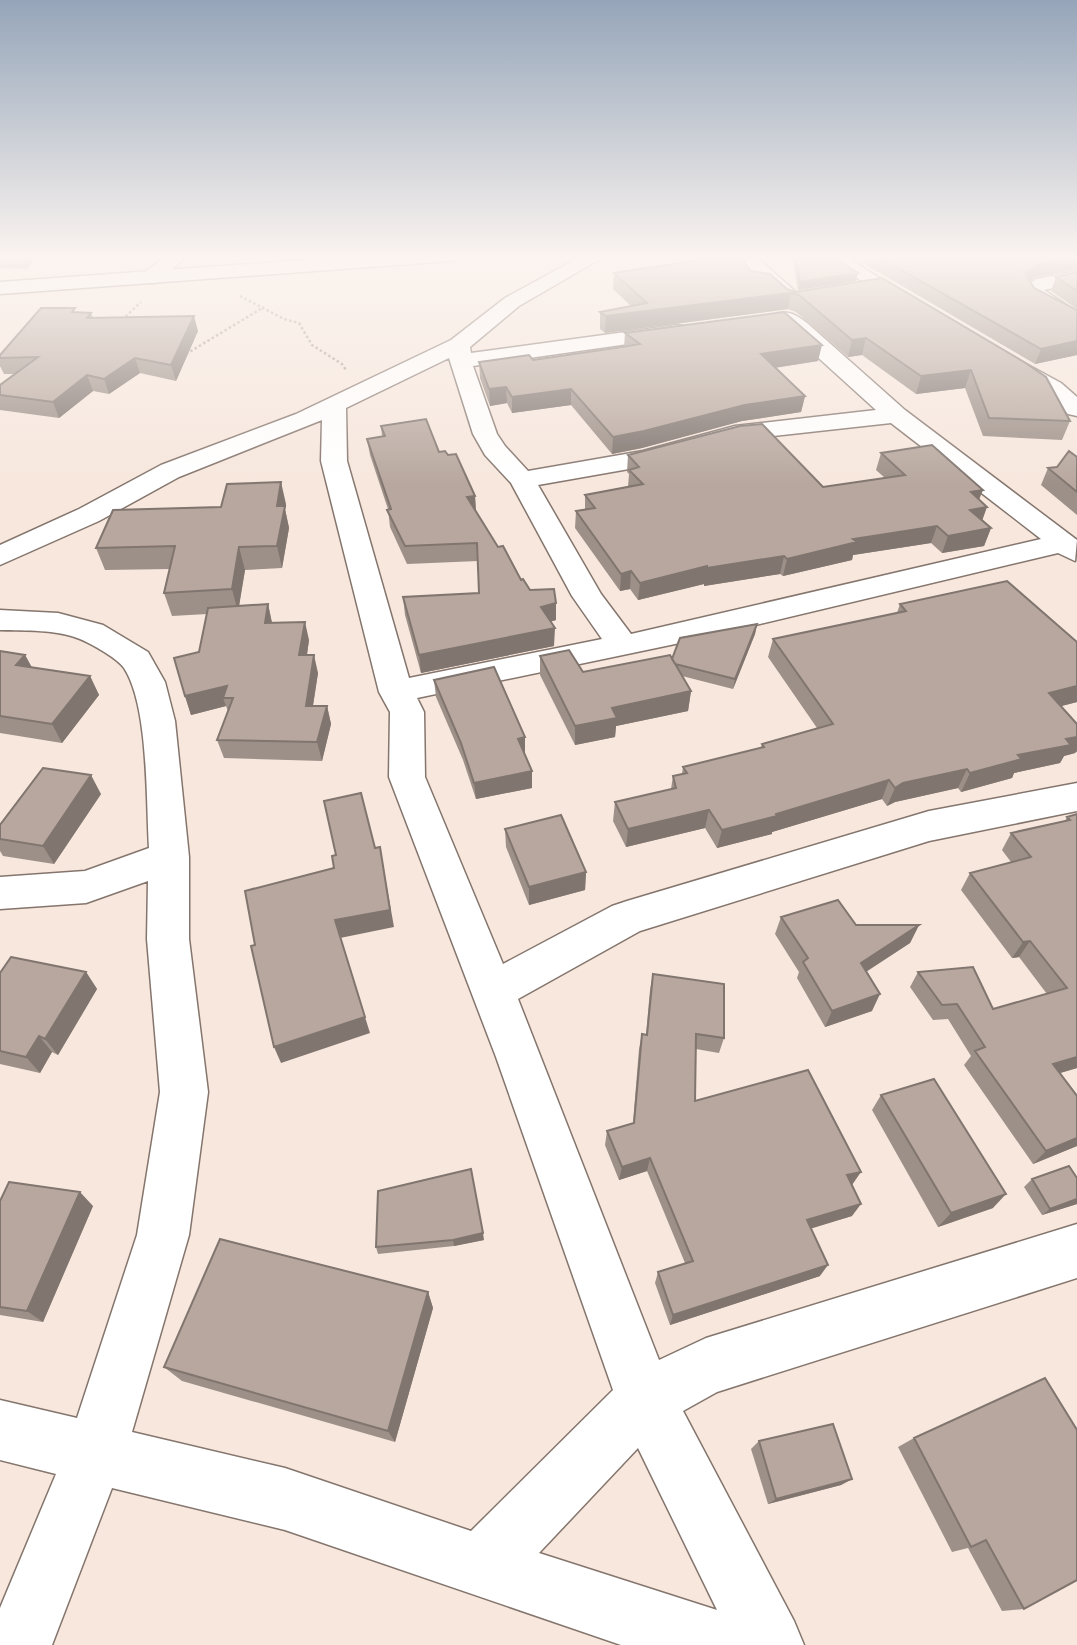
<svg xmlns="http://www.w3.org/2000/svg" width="1077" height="1645" font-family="'Archivo Narrow',sans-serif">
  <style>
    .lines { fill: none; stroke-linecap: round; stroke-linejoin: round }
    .minor-casing { stroke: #84756d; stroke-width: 3 }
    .trunk-casing { stroke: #84756d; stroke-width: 3 }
    .path { stroke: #aa9e96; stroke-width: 2.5; stroke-dasharray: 2.5 2.5; stroke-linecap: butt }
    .minor { fill: #fff; fill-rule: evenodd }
    .trunk { fill: #fff; fill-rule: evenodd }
    .wall { fill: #9d9088 }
    .shaded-wall { fill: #80756f }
    .building { fill: #b7a79e; stroke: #80756f; stroke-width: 2 }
  </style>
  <rect width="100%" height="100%" fill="#f7e7dd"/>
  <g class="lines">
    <defs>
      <path id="minor" d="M168,255H189L155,283H141L138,279L141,275Z
        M584,255H607L519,306L470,347L471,353L677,325L685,326L688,331L685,336L677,337L473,366L497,434L505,446L528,471L643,451L735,426L876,410L791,333L772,318L775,314C789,310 796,315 807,323L905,410L1077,540L1075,561L1058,553L680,643L417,698L424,712L425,777L503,964L612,906L627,901L929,811L1077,783V811L929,841L640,931L518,999L659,1360L706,1338L1077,1224V1278L717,1392L683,1411L794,1621L804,1645H621L285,1530L112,1488L52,1645H0V1608L56,1474L0,1460V1400L77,1418L137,1235L160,1092L147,939L148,881L86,903L0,909V877L85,871L149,848C146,802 149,706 124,668C117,658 92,644 80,639C55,629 26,631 0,630V610L58,613L103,625L148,652L165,682L175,721L189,857V939L208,1092L189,1235L132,1432L285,1468L471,1531L613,1390L496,1057L389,777L390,712L379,692L321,461L322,420L179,477L99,521L0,565V545L79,509L161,465L296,414L451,340L505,298ZM449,358L473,434L485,455L511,483L572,596L602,639L409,678L347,461L346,408ZM891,423L1041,539L631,634L601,594L538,485L646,466L737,440ZM638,1448L717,1610L539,1553Z
        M734,255H754L797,293L812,294L815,298L812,302L793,306L786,304Z
        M821,255H843L924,306L921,310H907Z
        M1077,271V283L1044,290L1077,312V327L1031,301L1023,288L1036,279Z
        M1008,354L1061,383L1077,397V416L1068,414L1045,393L1000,366L997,361L1000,356Z"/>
      <path id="trunk" d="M374,255H460L451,261L0,294V282Z"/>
    </defs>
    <use href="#minor" class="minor-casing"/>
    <use href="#trunk" class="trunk-casing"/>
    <path class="path" d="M240,296L284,319L299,323L312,345L342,364L346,370
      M122,320L141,302
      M186,354L264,307"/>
    <use href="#minor" class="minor"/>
    <use href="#trunk" class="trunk"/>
  </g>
  <path class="wall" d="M0,255H36L27,269L0,268Z
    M794,255H830L856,281L798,290L793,260Z
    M865,255H1077V269L1035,277L1030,281L1034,288L1077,310V355L1035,364L863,263Z
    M751,271L787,289L795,292L882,278L1070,421L1062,440L983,436L965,388L916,394L862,355L848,357L796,312L788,309L605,333L600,329V312L631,306L613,289L614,273Z
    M1077,272V309L1051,291L1056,277Z
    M77,312L91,313L93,318L198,331L176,381L140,373L109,394L93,391L59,418L0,410V385L15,374H4L0,366V355Z
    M625,333L818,361L775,368L805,396L801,412L742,421L642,448L612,454L571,405L512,413L507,403L490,406L480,378L479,362L533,360L624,347Z
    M381,426L439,452L475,496L476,511L498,547L521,580L556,620L550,622L554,646L421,673L405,615L403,597L479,593L478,561L407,564L390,527L388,509L370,455L367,439L382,436Z
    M881,453L979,500L982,520L991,528L984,546L942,553L931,543L853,555L852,560L783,576L780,574L704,586V584L638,600L630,589L620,591L575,528L576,511L585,509V495L628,487L629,474L627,472L628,455L823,487L885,478L876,470Z
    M1077,457V515L1041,485L1048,468L1057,467Z
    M286,504L285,509L289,528L282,568L245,570L239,606L268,604L272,623L309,640L307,655L318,673L313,706H327L331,724L322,761L224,758L217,740L228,711L226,706L191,715L185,696L199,652L207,614L172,616L164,593L170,569L105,570L96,548L221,507Z
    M900,604L1077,702L1061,706L1077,724V751L1075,753L1064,756L1060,763L1014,773L1012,778L961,792L958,788L895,802L887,806L882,799L772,832V834L717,848L705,828L626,847L613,821L615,802L671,789L673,776L682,774L683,767L761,748L762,744L817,728L768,657L773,639L897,613Z
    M757,624L755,634L733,689L682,676L691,691L688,711L616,726L615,737L575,745L540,675V656L583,672L672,659Z
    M0,651L25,655L32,668L90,676L99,695L62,743L0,733Z
    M434,680L525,754L532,788L476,799L463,760L436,697Z
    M101,794L54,864L3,856L0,851V825Z
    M1077,814V1068L1060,1073L1077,1096V1146L1033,1164L964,1065L971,1056L948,1019L933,1020L910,987L918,972L993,1009L1047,994L1019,957L1012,958L961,890L970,873L1011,862L1002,850L1011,833L1065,821L1067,817Z
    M505,829L586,872L585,890L529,905L506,847Z
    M781,917L856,925H919L910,943L866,972L872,1011L825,1027L797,978L799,972L775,934Z
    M86,972L97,989L58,1055L52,1052L40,1073L0,1064V973Z
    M653,974L724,1038L719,1053L696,1049L695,1101L852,1185V1216L811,1228L820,1276L670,1325L655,1283L658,1272L685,1263L647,1171L619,1180L605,1145L607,1131L633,1123L639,1049L642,1034L646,1035L650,990Z
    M881,1095L993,1208L938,1227L872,1110Z
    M1077,1178V1204L1042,1215L1024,1187L1032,1179Z
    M378,1191L484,1240L454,1246L378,1254L376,1247Z
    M0,1201L93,1206L43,1322L0,1315Z
    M428,1292L433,1308L395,1442L182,1381L164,1367Z
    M1045,1378L1024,1609L1002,1611L968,1548L952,1552L898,1447L914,1438Z
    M759,1441L852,1479L841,1485L768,1504L751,1449Z"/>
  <path class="shaded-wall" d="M24,255H36L27,269L23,257Z
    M1077,256V269L1035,277L1020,287L1025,273L1040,263Z
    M858,273L856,281L798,290L800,282Z
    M791,293L788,309L605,333L606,316Z
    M194,316L198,331L176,381L171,365Z
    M866,338L862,355L848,357L852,340Z
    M1077,341V355L1035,364L1041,349Z
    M822,345L818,361L758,370L761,354Z
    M135,358L140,373L109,394L104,379Z
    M971,370L965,388L916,394L921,376Z
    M87,375L93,391L59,418L53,402Z
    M506,387L507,403L490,406L489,389Z
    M571,389V405L512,413V397Z
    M805,396L801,412L742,421L642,448L612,454L613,437L745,405Z
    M281,482L286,504L285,509L289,528L282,568L277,546V506Z
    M983,490L976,507L971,492Z
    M475,496L476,513L467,497Z
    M987,507L981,524L970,510Z
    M937,526L931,543L853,555L852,560L783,576L787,559L853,539Z
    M991,528L984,546L942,553L948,536Z
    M239,547L245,570L238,612L232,589Z
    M784,556L780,574L704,586V584L638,600L640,583L707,566Z
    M631,571L630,589L620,591L621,574Z
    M556,603V620L541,624V607Z
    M268,604L272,623H265Z
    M305,622L309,640L304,674L299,655Z
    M757,624L755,634L733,689L735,679Z
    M555,628L554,646L421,673L419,655Z
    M25,655L35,673L16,665Z
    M314,655L318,673L310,724L306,706Z
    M90,676L99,695L62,743L52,724Z
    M227,686L223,698L226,706L191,715L185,696Z
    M1077,686V702L1039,712L1049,693Z
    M691,691L688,711L616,726L615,737L575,745V726L612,708Z
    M327,706L331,724L322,761L317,742Z
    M525,737V754L518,756V739Z
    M1077,737V751L1075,753L1064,756L1060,763L1014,773L1012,778L961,792L970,773L1066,739Z
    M967,769L958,788L895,802L887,806L895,788L903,783Z
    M532,771V788L476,799L474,783Z
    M91,775L101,794L54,864L43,846Z
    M889,780L882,799L772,832V834L717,848L722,830Z
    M709,810L705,828L626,847L628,829Z
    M383,865L394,927L340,938L335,920Z
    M586,872L585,890L529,905V887Z
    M919,925L910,943L853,980L861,963Z
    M1030,941L1019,957L1012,958L1023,942Z
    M86,972L97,989L58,1055L45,1039Z
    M880,994L872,1011L825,1027L832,1011Z
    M365,1017L370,1033L281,1063L274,1047Z
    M39,1036L52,1052L40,1073L26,1057Z
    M1077,1057V1068L1040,1079L1053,1064Z
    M1077,1138V1146L1033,1164L1046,1151Z
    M650,1158L647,1171L619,1180L622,1167Z
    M861,1172L852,1185L839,1188L847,1175Z
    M80,1192L93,1206L43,1322L27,1311Z
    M1006,1194L993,1208L938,1227L951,1213Z
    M1077,1199V1204L1042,1215L1050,1209Z
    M861,1204L852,1216L800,1232L807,1220Z
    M483,1233L484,1240L454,1246L453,1240Z
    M828,1265L820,1276L670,1325L673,1315Z
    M428,1292L433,1308L395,1442L388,1431Z
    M852,1479L841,1485L768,1504L776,1499Z"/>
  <path class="building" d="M0,255H24L23,257L0,256Z
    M795,255H830L858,273L800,282Z
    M875,255H1077V256L1040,263L1025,273L1034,288L1077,310V341L1041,349Z
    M741,258L751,271L770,274L787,289L795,292L882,278L1024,362L1046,377L1070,421L989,418L971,370L921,376L866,338L852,340L799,295L791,293L606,316L600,312L647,303L614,273L699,260Z
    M1077,272V291L1056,277Z
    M41,308H75L72,312L91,313L87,318L194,316L171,365L135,358L104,379L87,375L53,402L0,395V385L38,357L0,358V355Z
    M784,312L822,345L761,354L805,396L745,405L644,431L613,437L571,389L512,397L506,387L489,389L479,362L529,355L533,360L622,347L640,344L625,333Z
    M426,419L439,452L445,451L448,455L456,454L475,496L467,497L498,547L503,546L521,580L523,579L530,590L554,589L556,603L541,607L555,628L419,655L403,597L479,593L477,543L405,546L387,510L391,509L367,439L385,436L381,426Z
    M762,424L823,487L905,475L881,453L932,445L983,490L971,492L987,507L970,510L991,528L948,536L937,526L853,539L857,542L787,559L784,556L707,568V566L640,583L631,571L621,574L576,511L595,508L585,495L643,484L629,470L639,467L628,455L740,426Z
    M1069,451L1077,457V492L1048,468L1057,467Z
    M281,482L277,506H285L277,546L239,547L232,589L164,593L175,546L96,548L113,510L221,507L227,484Z
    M1007,581L1077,642V686L1049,693L1077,724V737L1066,739L1071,745L1018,755L1022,759L970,773L967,769L903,783L895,788L889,780L776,814L777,816L722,830L709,810L628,829L615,802L676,788L673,776L687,773L683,767L764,747L762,744L833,724L773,639L906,611L900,604Z
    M268,604L265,623L305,622L299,655H314L306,706H327L317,742L217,740L233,698H223L227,686L185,696L174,658L199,652L208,608Z
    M757,624L735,679L675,664L672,659L680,638Z
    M569,650L583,672L670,655L691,691L612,708L617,718L575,726L540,656Z
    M0,651L25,655L16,665L90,676L52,724L0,716Z
    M494,667L525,737L518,739L532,771L474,783L461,743L434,680Z
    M43,768L91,775L43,846L0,839V825Z
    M361,793L375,848L380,847L390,910L335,920L365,1017L274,1047L251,946L255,945L245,891L334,868L332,856L336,855L324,801Z
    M1077,814V1057L1053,1064L1077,1096V1138L1046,1151L975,1051L985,1047L957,1004L942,1005L918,972L973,967L993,1009L1067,988L1030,941L1023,942L970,873L1031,857L1011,833L1070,820L1067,817Z
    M561,815L586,872L529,887L505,829Z
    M838,900L856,925H919L861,963L880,994L832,1011L803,962L808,958L781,917Z
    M11,957L86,972L45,1039L39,1036L26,1057L0,1051V973Z
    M653,974L724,984V1038L696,1034L695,1101L808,1070L861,1172L847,1175L861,1204L807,1220L828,1265L673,1315L658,1272L693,1261L650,1158L622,1167L607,1131L634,1123L642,1034L647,1035Z
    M934,1079L1006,1194L951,1213L881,1095Z
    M1069,1166L1077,1178V1199L1050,1209L1032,1179Z
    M471,1169L483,1233L453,1240L376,1247L378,1191Z
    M9,1182L80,1192L27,1311L0,1307V1201Z
    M220,1239L428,1292L388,1431L164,1367Z
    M1045,1378L1077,1430V1580L1024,1609L986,1540L971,1547L914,1438Z
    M833,1424L852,1479L776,1499L759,1441Z"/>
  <linearGradient id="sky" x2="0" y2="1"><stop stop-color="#95a5b9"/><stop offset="0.53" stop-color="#fbf4f0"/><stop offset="1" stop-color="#fbf4f0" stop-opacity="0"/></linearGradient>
  <rect width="1077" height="485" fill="url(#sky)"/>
</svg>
